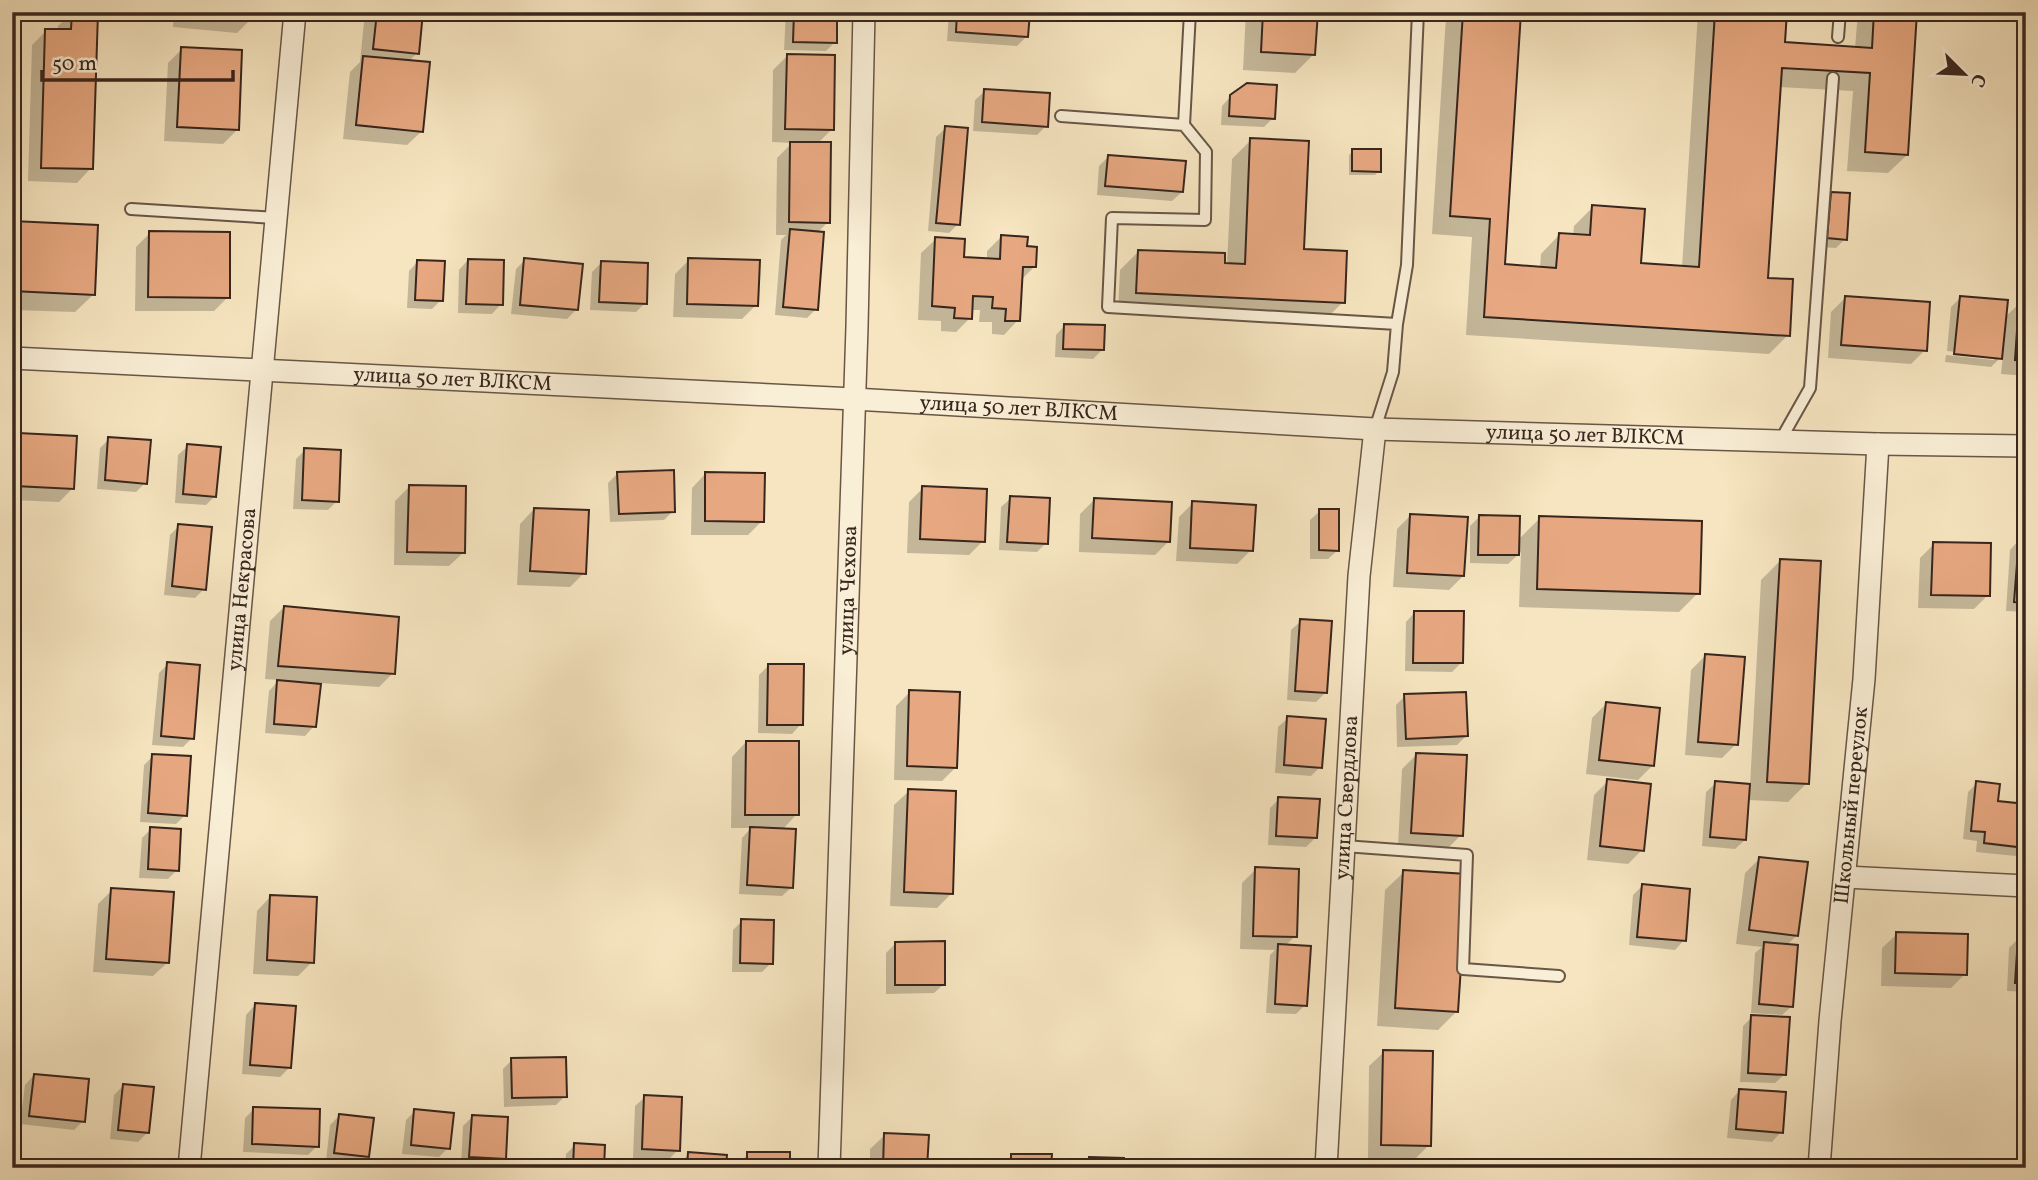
<svg xmlns="http://www.w3.org/2000/svg" width="2038" height="1180" font-family="Vollkorn,serif">
  <style>
    .shadow { fill: #0003 }
    .building { fill: #e7a881; stroke: #38261d; stroke-width: 2 }
    .lines { fill: none; stroke-linecap: round; stroke-linejoin: round }
    .lane-casing { stroke: #685646; stroke-width: 14 }
    .street-casing { stroke: #685646; stroke-width: 24 }
    .lane { stroke: #f9eed6; stroke-width: 10 }
    .street { stroke: #f9eed6; stroke-width: 21 }
    .labels { text-anchor: middle; dominant-baseline: central; stroke-width: 5; stroke-linejoin: round; paint-order: stroke }
    .street-label { font-size: 21px; fill: #38261d; stroke: #f9eed6 }
  </style>
  <rect width="100%" height="100%" fill="#f6e5c0"/>
  <filter id="stains"><feTurbulence type="fractalNoise" baseFrequency=".00286" numOctaves="4"/><feColorMatrix values="0 0 0 0 .2 0 0 0 0 .09 0 0 0 0 .02 0 0 0 .5 -.17"/></filter>
  <radialGradient id="worn" r=".72"><stop offset=".6" stop-color="#630" stop-opacity="0"/><stop offset="1" stop-color="#630" stop-opacity=".3"/></radialGradient>
  <path class="shadow" d="M72,12L91,168L77,183L28,181L32,45L46,31H58V26Z
    M174,12H252L251,19L237,33L173,27Z
    M365,12H422L417,53L408,62L422,131L407,145L343,139L350,72L360,62Z
    M786,12H836L835,42L826,51L784,50Z
    M949,12H1028L1026,37L1017,46L947,41Z
    M1246,12H1316L1314,54L1295,73L1243,70Z
    M1451,12H1519L1503,266L1540,268L1541,254L1559,235L1573,236L1574,226L1593,207L1640,265L1682,268L1698,12H1785L1783,44L1855,48L1858,12H1915L1907,155L1888,173L1847,171L1853,91L1779,87L1766,279L1788,335L1769,354L1466,335L1472,237L1432,234L1446,17Z
    M182,49L237,130L223,144L164,141L168,63Z
    M787,56L832,129L817,144L828,222L817,233L816,309L807,318L775,315L781,240L786,235H776L777,158L792,143L772,142L773,70Z
    M985,91L1046,126L1037,135L973,131L975,100Z
    M1231,96L1273,118L1264,127L1221,125L1222,106Z
    M946,128L958,224L949,233L928,231L936,137Z
    M1251,140L1302,250L1343,302L1324,321L1118,311L1120,270L1139,251L1227,265L1232,159Z
    M1353,151L1379,171L1375,175H1349V155Z
    M1108,157L1182,192L1172,201L1097,195L1099,166Z
    M1831,194L1845,239L1836,248L1819,247L1822,203Z
    M12,223L94,294L75,312L12,310Z
    M150,233L228,297L214,311H135L136,247Z
    M1001,237L1025,248L1034,267L1021,280L1018,320L1004,335L992,334V322H979L980,310H971L970,318L956,332L941,331V321L918,320L921,253L936,239L962,259L987,260V251Z
    M468,260L501,304L492,314L458,313L459,270Z
    M525,260L577,309L567,319L511,314L516,269Z
    M689,260L756,305L742,319L673,317L675,274Z
    M418,261L441,300L432,309L407,308L409,271Z
    M601,263L645,303L636,312L590,310L592,272Z
    M1961,297L2004,318L2020,303H2026V376L2001,374L2003,355L1991,367L1945,362L1946,355L1994,360V356L1947,351L1951,307Z
    M1845,298L1925,350L1911,364L1828,358L1831,312Z
    M1065,325L1103,349L1093,359L1055,357L1056,335Z
    M19,435L73,488L59,502L12,500V442Z
    M109,439L145,483L136,492L97,489L100,448Z
    M188,446L215,496L206,505L175,503L178,455Z
    M305,450L337,501L328,510L293,509L296,459Z
    M618,473L673,511L664,520L610,522L608,483Z
    M706,473L762,521L748,535H691L692,488Z
    M409,487L464,552L449,566L394,565L395,501Z
    M923,488L983,541L969,555L907,553L909,502Z
    M1011,498L1046,543L1037,552L999,550L1001,507Z
    M1094,500L1169,541L1155,555L1079,552L1080,514Z
    M1193,503L1251,550L1237,564L1176,561L1179,517Z
    M534,509L584,573L570,587L517,585L520,524Z
    M1320,511L1338,550L1328,559H1310V520Z
    M1411,515L1463,576L1449,590L1393,587L1397,529Z
    M1479,517L1518,540L1540,518L1698,593L1679,612L1519,607L1521,552L1508,564L1470,563V526Z
    M179,526L204,589L195,598L164,595L170,535Z
    M2019,540L2026,541V612L2006,611L2010,550Z
    M1934,544L1988,595L1974,609L1918,608L1920,558Z
    M1780,561L1807,783L1788,802L1748,800L1745,840L1735,849L1702,846L1706,792L1716,783L1750,786L1761,580Z
    M284,607L393,673L379,687L320,683L314,726L305,736L265,733L269,691L279,680L265,679L270,621Z
    M1415,612L1461,663L1452,672L1405,671L1406,622Z
    M1301,621L1325,693L1316,702L1287,700L1291,630Z
    M1705,656L1736,744L1722,758L1685,755L1691,670Z
    M168,664L192,738L183,747L152,745L159,673Z
    M769,665L801,724L792,734L758,733L759,675Z
    M910,692L956,767L942,781L894,780L896,706Z
    M1405,696L1466,736L1457,745L1397,747L1396,705Z
    M1606,704L1652,766L1638,780L1586,774L1592,718Z
    M1288,718L1320,767L1311,776L1275,773L1278,727Z
    M746,742L797,814L782,830L792,887L782,896L739,894L742,838L751,828H731L732,757Z
    M1416,755L1461,835L1447,849L1398,846L1402,769Z
    M153,756L185,815L176,824L140,822L144,765Z
    M1608,781L1642,850L1628,864L1587,860L1594,795Z
    M1977,783L1996,802L2025,847L2016,856L1976,852L1977,841L1963,839L1968,792Z
    M909,791L951,894L937,908L890,906L894,805Z
    M1279,799L1316,837L1306,847L1268,845L1270,808Z
    M151,829L177,870L168,879L139,878L142,838Z
    M1759,859L1797,935L1786,946L1792,1006L1782,1015L1751,1013L1755,953L1762,947L1736,944L1745,873Z
    M1256,869L1295,936L1285,946L1305,1005L1296,1014L1266,1013L1270,955L1275,950L1240,949L1242,883Z
    M1404,872L1457,1011L1438,1030L1377,1026L1385,890Z
    M1642,886L1684,940L1675,950L1629,945L1633,895Z
    M112,890L168,962L153,976L93,972L98,904Z
    M271,896L312,962L298,976L253,974L257,911Z
    M742,921L771,963L762,972H732L733,930Z
    M1897,934L1965,974L1951,988L1881,986L1882,948Z
    M2018,939H2026V992L2007,991L2009,948Z
    M895,944L944,984L934,993L886,994V953Z
    M255,1005L290,1067L280,1077L242,1074L246,1015Z
    M1752,1017L1785,1074L1775,1083L1740,1082L1743,1026Z
    M1384,1052L1429,1145L1415,1159L1368,1158L1369,1066Z
    M512,1060L565,1096L556,1105L504,1107L503,1069Z
    M34,1075L83,1121L74,1130L20,1124L25,1085Z
    M123,1086L148,1132L138,1142L110,1139L114,1095Z
    M1740,1090L1781,1132L1772,1142L1727,1138L1731,1100Z
    M645,1097L678,1150L669,1159L633,1158L635,1106Z
    M254,1109L317,1146L308,1155L243,1152L245,1118Z
    M415,1111L448,1148L439,1157L402,1154L406,1120Z
    M339,1116L368,1156L359,1165L326,1161L330,1125Z
    M472,1117L504,1158L495,1168L461,1166L463,1126Z
    M885,1135L926,1168H870V1149Z
    M575,1145L602,1168H565L566,1154Z
    M689,1154L724,1168H680V1163Z
    M748,1154L788,1168H739V1163Z
    M1012,1155L1050,1168H1003V1165Z
    M1089,1159L1122,1168H1081Z"/>
  <path class="building" d="M72,12H98L93,169L41,168L45,29H71Z
    M186,12H254L253,20L186,14Z
    M377,12H423L419,54L373,49Z
    M794,12H837V43L793,42Z
    M957,12H1030L1028,37L956,32Z
    M1263,12H1318L1315,55L1261,52Z
    M1463,12H1521L1505,264L1556,268L1559,233L1590,235L1592,205L1645,209L1641,263L1699,267L1715,12H1787L1785,42L1872,48L1874,12H1917L1908,155L1865,152L1870,73L1782,68L1768,278L1793,279L1790,336L1484,317L1490,219L1450,216Z
    M181,47L242,50L239,130L177,127Z
    M787,54L835,55L834,130L785,129Z
    M363,56L430,62L423,132L356,125Z
    M1247,83L1277,85L1275,119L1229,116L1230,95Z
    M984,89L1050,93L1048,127L982,122Z
    M945,126L968,128L960,225L936,223Z
    M1250,138L1309,141L1304,249L1347,251L1345,303L1136,293L1138,250L1225,253V263L1245,264Z
    M790,142H831L830,223L789,222Z
    M1352,149H1381V172L1352,171Z
    M1108,155L1186,161L1183,192L1105,186Z
    M1831,192L1850,193L1847,240L1827,238Z
    M12,221L98,225L95,295L12,291Z
    M790,229L824,232L818,310L783,307Z
    M149,231L230,232V298L148,297Z
    M1001,235L1028,237L1027,246L1037,247L1036,267H1023L1020,321H1005L1006,309L992,308L993,297L973,296L972,319L954,318L955,308L932,306L935,237L965,239L964,257L1000,259Z
    M524,258L583,264L578,310L520,305Z
    M688,258L760,260L758,306L687,304Z
    M468,259L504,260L503,305L466,304Z
    M417,260L445,261L443,301L415,300Z
    M601,261L648,263L647,304L599,302Z
    M1845,296L1930,302L1927,351L1841,345Z
    M1960,296L2008,300L2002,359L1954,354Z
    M2019,301L2026,302V361L2015,360Z
    M1064,324L1105,325L1104,350L1063,349Z
    M18,433L77,436L74,489L15,486Z
    M108,437L151,440L147,484L105,480Z
    M187,444L221,447L216,497L183,494Z
    M304,448L341,450L339,502L302,500Z
    M674,470L675,512L619,514L617,472Z
    M705,472L765,473L764,522L705,521Z
    M409,485L466,486L465,553L407,552Z
    M922,486L987,489L985,542L920,539Z
    M1010,496L1050,498L1048,544L1007,542Z
    M1094,498L1172,502L1170,542L1092,538Z
    M1192,501L1256,505L1253,551L1190,548Z
    M534,508L589,510L586,574L530,571Z
    M1319,509H1339V551L1319,550Z
    M1410,514L1468,517L1464,576L1407,573Z
    M1479,515L1520,516L1519,555H1478Z
    M1539,516L1702,521L1700,594L1537,589Z
    M178,524L212,527L206,590L172,586Z
    M2019,538L2026,539V603L2014,602Z
    M1933,542L1991,543L1990,596L1931,595Z
    M1780,559L1821,561L1809,784L1767,782Z
    M284,606L399,617L395,674L278,666Z
    M1414,611H1464L1463,663H1413Z
    M1300,619L1332,621L1327,693L1295,691Z
    M1705,654L1745,657L1738,745L1698,742Z
    M167,662L200,665L194,739L161,736Z
    M768,664H804L803,725H767Z
    M277,680L321,684L316,727L274,724Z
    M909,690L960,692L957,768L907,766Z
    M1466,692L1468,736L1406,739L1404,694Z
    M1606,702L1660,708L1654,766L1599,760Z
    M1287,716L1326,719L1322,768L1284,765Z
    M746,741H799V815H745Z
    M1416,753L1467,755L1463,836L1411,833Z
    M152,754L191,756L187,816L148,813Z
    M1607,779L1651,784L1644,851L1600,846Z
    M1715,781L1750,784L1746,840L1710,837Z
    M1976,781L2000,784L1998,801L2026,804V848L1984,843L1985,832L1971,831Z
    M908,789L956,791L953,894L904,892Z
    M1278,797L1320,799L1317,838L1276,836Z
    M150,827L181,829L179,871L148,869Z
    M750,827L796,829L793,888L747,885Z
    M1759,857L1808,862L1798,936L1749,930Z
    M1255,867L1299,869L1297,937L1253,936Z
    M1403,870L1467,874L1458,1012L1395,1008Z
    M1642,884L1690,889L1686,941L1637,937Z
    M111,888L174,892L169,963L106,959Z
    M270,895L317,897L314,963L267,960Z
    M741,919L774,920L773,964L740,963Z
    M1896,932L1968,934L1967,975L1895,973Z
    M2018,937H2026V983H2015Z
    M945,941V985H895V942Z
    M1764,942L1798,945L1793,1007L1759,1004Z
    M1278,944L1311,946L1307,1006L1275,1004Z
    M255,1003L296,1006L291,1068L250,1065Z
    M1751,1015L1790,1017L1786,1075L1748,1073Z
    M1383,1050L1433,1051L1431,1146L1381,1145Z
    M566,1057L567,1097L512,1098L511,1058Z
    M34,1074L89,1079L85,1122L29,1116Z
    M123,1084L154,1087L149,1133L118,1130Z
    M1739,1089L1786,1092L1783,1133L1736,1129Z
    M644,1095L682,1097L680,1151L642,1149Z
    M253,1107L320,1109L319,1147L252,1144Z
    M414,1109L454,1113L450,1149L411,1145Z
    M339,1114L374,1118L369,1157L334,1153Z
    M472,1115L508,1117L506,1159L469,1157Z
    M884,1133L929,1135L927,1168H883Z
    M574,1143L605,1145L604,1168H573Z
    M688,1152L727,1155L726,1168H687Z
    M747,1152H790V1168H747Z
    M1011,1154H1052L1051,1168H1011Z
    M1089,1157L1124,1158V1168H1088Z"/>
  <g class="lines">
    <defs>
      <path id="lane" d="M1190,12L1184,125L1206,152L1205,220L1112,218L1108,307L1397,324
        M1838,37L1840,12
        M1061,116L1184,125
        M131,209L276,218
        M1375,429L1393,372L1397,324L1407,265L1418,12
        M1780,441L1810,388L1833,78
        M1344,846L1467,855L1463,969L1559,976"/>
      <g id="street">
        <path id="s1" d="M12,358L854,399L1375,429L1878,444L2026,446"/>
        <path d="M1845,877L2026,886"/>
        <path id="s2" d="M189,1168L295,12"/>
        <path id="s3" d="M829,1168L857,327L864,12"/>
        <path id="s4" d="M1326,1168L1359,576L1375,429"/>
        <path id="s5" d="M1819,1168L1830,1021L1864,679L1878,444"/>
      </g>
    </defs>
    <use href="#lane" class="lane-casing"/>
    <use href="#street" class="street-casing"/>
    <use href="#lane" class="lane"/>
    <use href="#street" class="street"/>
  </g>
  <g class="labels">
    <g class="street-label">
      <text stroke="none"><textPath href="#s1" startOffset="441">улица 50 лет ВЛКСМ</textPath></text>
      <text stroke="none"><textPath href="#s1" startOffset="1008">улица 50 лет ВЛКСМ</textPath></text>
      <text stroke="none"><textPath href="#s1" startOffset="1575">улица 50 лет ВЛКСМ</textPath></text>
      <text stroke="none"><textPath href="#s2" startOffset="581">улица Некрасова</textPath></text>
      <text stroke="none"><textPath href="#s3" startOffset="578">улица Чехова</textPath></text>
      <text stroke="none"><textPath href="#s4" startOffset="371">улица Свердлова</textPath></text>
      <text stroke="none"><textPath href="#s5" startOffset="364">Школьный переулок</textPath></text>
    </g>
  </g>
  <rect width="2038" height="1180" fill="none" stroke="#f6e5c0" stroke-width="42"/>
  <rect x="14" y="14" width="2010" height="1152" fill="none" stroke="#38261d" stroke-width="3.5"/>
  <rect x="21" y="21" width="1996" height="1138" fill="none" stroke="#38261d" stroke-width="2"/>
  <g transform="translate(1964 74) rotate(114)" stroke="#f9eed6" stroke-width="5" paint-order="stroke">
  <path d="M0-5L12 26L0 18L-12 26Z" fill="#38261d"/>
  <text y="-10" font-size="19" font-weight="bold" text-anchor="middle" fill="#38261d">С</text>
  </g>
  <path d="M42 70v10h191v-10" fill="none" stroke="#38261d" stroke-width="3.5"/>
  <text x="52" y="70" font-size="21" fill="#38261d" stroke="#f9eed6" stroke-width="5" paint-order="stroke">50 m</text>
  <rect width="100%" height="100%" filter="url(#stains)"/>
  <rect width="100%" height="100%" fill="url(#worn)"/>
</svg>
